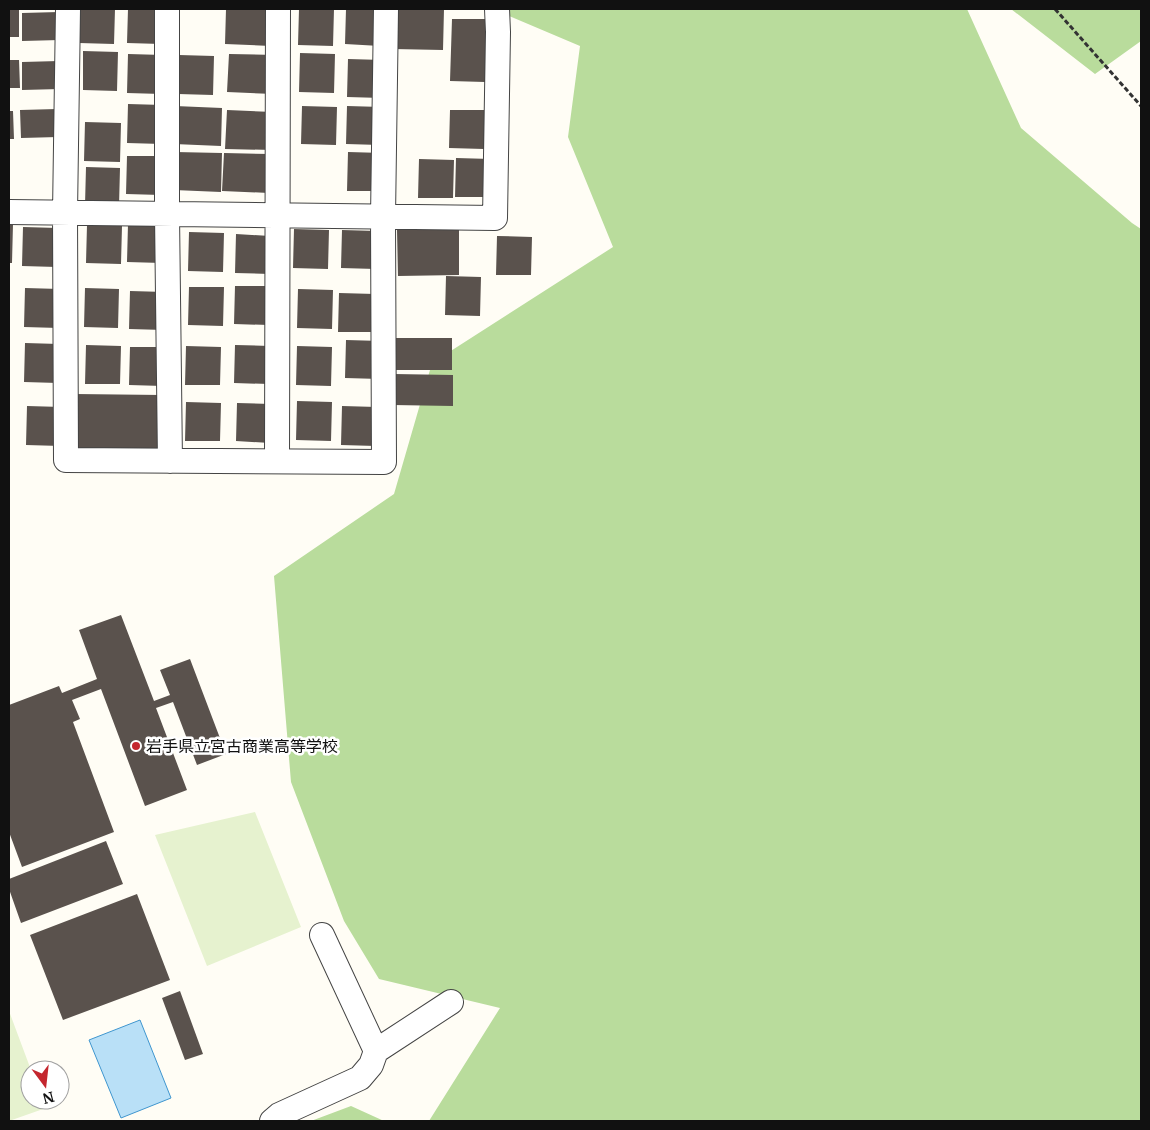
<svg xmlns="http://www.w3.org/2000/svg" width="1150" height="1130" font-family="Merriweather,'Noto Sans JP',serif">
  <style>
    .forest { fill: #b9dc9c }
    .pitch { fill: #e6f2cf }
    .water { fill: #b9e0f7; stroke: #3f96cf }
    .building { fill: #5a524d }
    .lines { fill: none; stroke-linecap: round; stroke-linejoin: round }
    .street-casing { stroke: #444; stroke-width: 26 }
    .path { stroke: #333; stroke-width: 3; stroke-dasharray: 5 2.5; stroke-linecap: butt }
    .street { stroke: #fff; stroke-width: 24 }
    .poi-dot { fill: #c4262e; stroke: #fff; stroke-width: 2 }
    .labels { text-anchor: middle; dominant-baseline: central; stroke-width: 5; stroke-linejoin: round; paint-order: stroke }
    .poi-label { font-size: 16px; fill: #111; stroke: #fff; text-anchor: start }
  </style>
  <rect width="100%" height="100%" fill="#fffdf5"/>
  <path class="forest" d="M503,9H967L1021,128L1132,223L1141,229V1121H429L500,1008L379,979L344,921L291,782L274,576L394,494L432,363L613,247L568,137L580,46L502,13Z
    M1011,9H1141V41L1095,74Z
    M351,1106L384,1121H311Z"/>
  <path class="pitch" d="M255,812L301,927L207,966L155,835Z
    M9,1011L31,1070H30V1100H43L46,1108L9,1121Z"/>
  <path class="water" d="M140,1020L171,1098L121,1118L89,1040Z"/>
  <path class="building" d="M9,9H19V37H9Z
    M80,9H115L114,44L79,43Z
    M128,9H162L161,44L127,43Z
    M226,9H273L271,46L225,44Z
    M299,9H334L333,46L298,45Z
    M346,9H381L380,46L345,44Z
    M394,9H444L443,50L393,49Z
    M59,12L60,40L22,41V13Z
    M452,19H486L485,82L450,81Z
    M83,51L118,52L117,91L83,90Z
    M300,53L335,54L334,93L299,92Z
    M128,54L163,55L162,94L127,93Z
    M229,54L276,55L274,94L227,92Z
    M179,55L214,56L213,95L178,94Z
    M348,59L383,60L382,98L347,97Z
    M9,60H19L20,88H9Z
    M59,61L60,89L22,90V62Z
    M128,104L163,105L162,144L127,143Z
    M175,106L222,108L221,146L174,144Z
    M302,106L337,107L336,145L301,144Z
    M347,106L382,107L380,145L346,144Z
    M57,109L58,137L21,138L20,110Z
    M227,110L273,112L272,150L225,149Z
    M450,110H485L484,149L449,148Z
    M9,111H13L14,139H9Z
    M85,122L121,123L120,162L84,161Z
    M175,152L222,153L221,192L174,190Z
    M348,152L383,153L382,191H347Z
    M224,153L271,154L269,193L222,191Z
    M127,156H162L161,195L126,194Z
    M456,158L491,159L490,197H455Z
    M419,159L454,160L453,198H418Z
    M86,167L120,168L119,206L85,205Z
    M9,224H13L12,263H9Z
    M128,224H163L162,263L127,262Z
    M87,225L122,226L121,264L86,263Z
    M23,227L58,228L57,267L22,266Z
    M294,229L329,230L328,269L293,268Z
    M342,230L377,231L376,269L341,268Z
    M397,230H459V275L398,276Z
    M189,232L224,233L223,272L188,271Z
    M236,234L270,236V274L235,273Z
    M497,236L532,237L531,275H496Z
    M446,276L481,277L480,316L445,315Z
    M235,286H270L269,325L234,324Z
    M189,287H224L223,326L188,325Z
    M25,288L60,289L59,328L24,327Z
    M85,288L119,289L118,328L84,327Z
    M298,289L333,290L332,329L297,328Z
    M130,291L165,292L164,330L129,329Z
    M339,293L375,294L373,332H338Z
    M393,338H452V370H393Z
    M346,340L381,341L380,379L345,378Z
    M25,343L59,344L58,383L24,382Z
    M86,345L121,346L120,384H85Z
    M235,345L270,346L269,384L234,383Z
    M186,346L221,347L220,385H185Z
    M297,346L332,347L331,386L296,385Z
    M130,347H164L163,386L129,385Z
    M394,374L453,375V406L393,405Z
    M75,394L162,395L161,451L74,449Z
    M297,401L332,402L331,441L296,440Z
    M186,402L221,403L220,441H185Z
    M237,403L271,404L270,443L236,441Z
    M27,406L62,407L61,446L26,445Z
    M342,406L377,407L376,446L341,445Z
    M121,615L154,701L170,695L160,670L190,659L226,754L197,765L173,702L156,708L187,790L145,806L101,689L72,700L80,719L73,722L114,832L22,867L9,832V705L59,686L62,693L97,679L79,630Z
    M106,841L123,884L21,923L9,889V879Z
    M137,894L170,980L63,1020L30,935Z
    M180,991L203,1054L185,1060L162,998Z"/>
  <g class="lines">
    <defs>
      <path id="street" d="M68,9L65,213L66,460L384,462L383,217L386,9
        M167,9V214L170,461
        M9,212L495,218L498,32L497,9
        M277,461L278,9
        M322,935L376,1051
        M272,1121L279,1115L360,1078L371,1065L376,1051L451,1002"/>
    </defs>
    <use href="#street" class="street-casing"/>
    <path class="path" d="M1055,9L1141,106"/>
    <use href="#street" class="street"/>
  </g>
  <circle class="poi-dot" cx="136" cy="746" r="5"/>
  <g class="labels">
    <g class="poi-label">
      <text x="146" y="746">岩手県立宮古商業高等学校</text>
    </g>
  </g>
  <rect width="1150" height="1130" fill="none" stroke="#111111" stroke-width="20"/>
  <g transform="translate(45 1085) rotate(165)"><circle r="24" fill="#ffffff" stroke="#a0a0a0"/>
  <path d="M0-4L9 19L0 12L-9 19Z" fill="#c4262e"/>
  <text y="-8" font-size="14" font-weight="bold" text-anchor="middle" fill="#111111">N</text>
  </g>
</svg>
